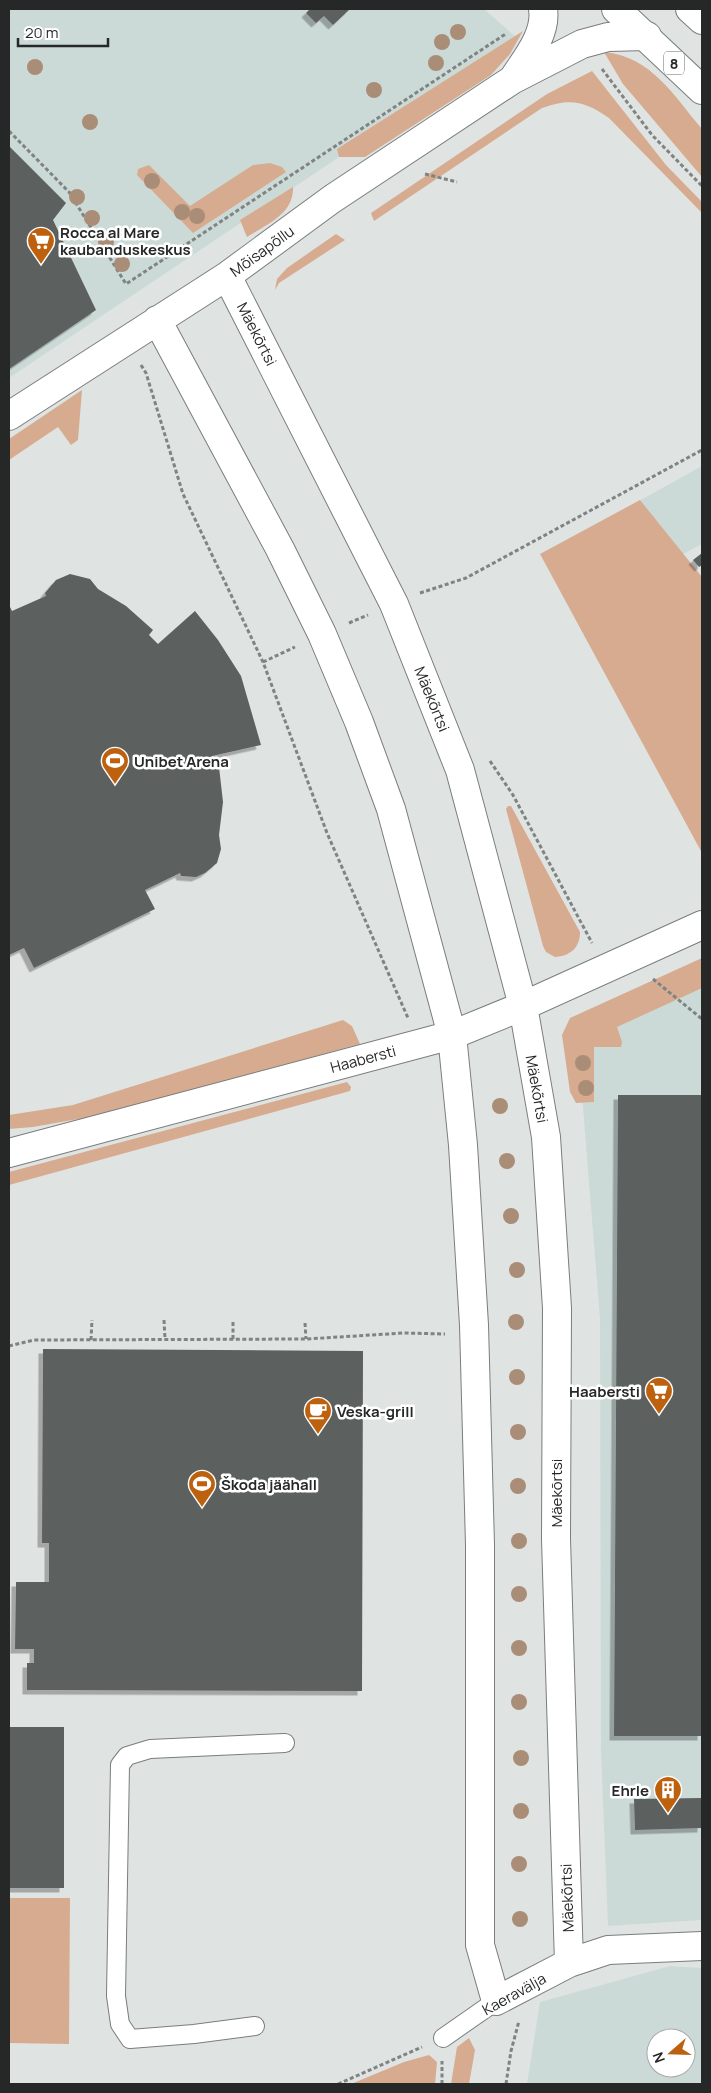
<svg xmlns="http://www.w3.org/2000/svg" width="711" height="2093" font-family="Manrope,sans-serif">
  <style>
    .built { fill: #ccdad7; fill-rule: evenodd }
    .green { fill: #d7ab8f }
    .building { fill: #5c605f; filter: url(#shadow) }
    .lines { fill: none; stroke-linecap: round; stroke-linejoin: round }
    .service-casing { stroke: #797d7d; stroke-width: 20 }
    .minor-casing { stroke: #797d7d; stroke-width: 30 }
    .primary-casing { stroke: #797d7d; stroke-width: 30 }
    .path { stroke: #7f8382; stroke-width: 3; stroke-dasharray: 4 2.5; stroke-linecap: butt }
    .service { stroke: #fff; stroke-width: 18 }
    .minor { stroke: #fff; stroke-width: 28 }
    .primary { stroke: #fff; stroke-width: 28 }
    .tree { fill: #a98d76 }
    .labels { text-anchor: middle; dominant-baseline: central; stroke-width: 5; stroke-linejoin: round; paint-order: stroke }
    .shield { fill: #fff; stroke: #676868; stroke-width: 1 }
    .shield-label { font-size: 14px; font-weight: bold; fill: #262828 }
    .poi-label { font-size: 15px; font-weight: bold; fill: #262828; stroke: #fff; text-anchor: start }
    .street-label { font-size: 15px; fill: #262828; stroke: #fff }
  </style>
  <defs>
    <filter id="shadow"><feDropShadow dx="-4.5" dy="4.5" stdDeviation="0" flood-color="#0004"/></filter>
  </defs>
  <rect width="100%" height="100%" fill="#dfe4e3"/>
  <path class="built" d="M9,9H484L517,38L9,378Z
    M702,466V544L681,555L637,502Z
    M702,976V1920L608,1926L601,1752L600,1319L577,1033Z
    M670,1966L702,1968V2084H527L540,2002ZM656,2038H686V2068H656Z"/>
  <path class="green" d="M523,31L510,54L491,75L365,157H339L337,149Z
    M604,52C652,57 673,95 702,129V177L623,84Z
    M592,71L666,165L702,202V213L609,118C584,101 571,98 542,108L374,221L371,213L547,94Z
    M270,163L282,167L286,172L193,233L137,175L138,169L149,165L190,206L253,165Z
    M293,187C294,214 267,224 247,237L240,220Z
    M336,234L345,240L279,283L275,290L277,279L287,268Z
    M82,390L78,440L71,445L58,427L9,460V439Z
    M640,500L702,577V853L540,554Z
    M508,806H511L580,932C580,948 570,956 555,957L546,952L543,946L506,809Z
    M702,958V988L617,1027L622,1042L621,1047H594V1102L576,1103L570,1092L562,1035L570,1018Z
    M343,1020L352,1026L360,1044L101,1115L33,1127L9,1129V1115L73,1105Z
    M347,1082L351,1087L350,1091L9,1185V1172Z
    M9,1898H70L69,2044L9,2043Z
    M469,2038L475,2050L469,2084H451L457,2047Z
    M429,2055L437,2062L435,2084H351L404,2062Z"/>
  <path class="building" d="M310,9H350L333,25L324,16L316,23L306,13Z
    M10,147L66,203L53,220L96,310L9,369Z
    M702,553V565L699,567L693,560Z
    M70,574L90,579L98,589L126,606L153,630L149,635L158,644L195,611L218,640L241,676L261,745L212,756L213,768L219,767L223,802L219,835L221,849L217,863L205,873L196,877L181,876L180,873L145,890L155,909L34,968L24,948L9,955V605L12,611L46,596L45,593L56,580Z
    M618,1095H702V1736H614Z
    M43,1349L363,1351L362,1691L27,1690V1663H34V1649H15L16,1582H49V1543H42Z
    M9,1727H64V1888H9Z
    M702,1798V1828L635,1830L634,1799Z"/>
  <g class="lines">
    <defs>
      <path id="service" d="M255,2026L194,2034L130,2039L120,2024L116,1996L120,1765L127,1756L150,1749L285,1743
        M443,2038L496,2001"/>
      <path id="minor" d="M513,79C526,59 547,34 543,9
        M227,276L394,604L460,770L523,1006L546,1137L557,1308L556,1539L569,1963
        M157,320L280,549L322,634L359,722L391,809L452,1035L463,1145L474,1325L480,1545V1945L496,2001L569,1963L608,1950L702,1946
        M9,416L227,276L332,199L512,80L582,44L608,37L647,36
        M9,1153L452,1035L523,1006L702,925"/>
      <path id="primary" d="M616,9L702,90
        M690,9L702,20"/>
    </defs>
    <use href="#service" class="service-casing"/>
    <use href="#minor" class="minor-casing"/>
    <use href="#primary" class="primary-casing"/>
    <path class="path" d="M602,69L652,135L702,186
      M9,131L69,192L126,284L507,33
      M425,174L457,182
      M141,365L146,373L183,494L263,662L327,833L408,1018
      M420,593L466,578L702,450
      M349,623L368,615
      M263,662L295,647
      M490,761L513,795L592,943
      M653,979L702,1019
      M164,1320L165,1339
      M305,1323L306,1339
      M233,1339V1322
      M91,1340L92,1320
      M9,1346L34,1340L306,1339L404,1333L445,1334
      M338,2084L422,2047
      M442,2084V2061
      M506,2084L511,2051L519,2021"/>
    <use href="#service" class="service"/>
    <use href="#minor" class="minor"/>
    <use href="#primary" class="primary"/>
  </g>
  <g class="tree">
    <circle cx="458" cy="32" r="8"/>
    <circle cx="442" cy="42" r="8"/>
    <circle cx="436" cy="63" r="8"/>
    <circle cx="35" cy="67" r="8"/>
    <circle cx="374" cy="90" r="8"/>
    <circle cx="90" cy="122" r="8"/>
    <circle cx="152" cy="181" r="8"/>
    <circle cx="77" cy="197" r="8"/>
    <circle cx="182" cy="212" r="8"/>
    <circle cx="197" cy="216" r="8"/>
    <circle cx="92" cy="218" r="8"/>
    <circle cx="106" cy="242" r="8"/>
    <circle cx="122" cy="264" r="8"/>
    <circle cx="583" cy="1063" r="8"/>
    <circle cx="586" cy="1088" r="8"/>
    <circle cx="500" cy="1106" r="8"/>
    <circle cx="507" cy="1161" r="8"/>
    <circle cx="511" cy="1216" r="8"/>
    <circle cx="517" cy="1270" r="8"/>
    <circle cx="516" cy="1322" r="8"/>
    <circle cx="517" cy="1377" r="8"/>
    <circle cx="518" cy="1432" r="8"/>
    <circle cx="518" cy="1486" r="8"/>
    <circle cx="519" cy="1541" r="8"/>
    <circle cx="519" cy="1594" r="8"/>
    <circle cx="519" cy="1648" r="8"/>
    <circle cx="519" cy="1702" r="8"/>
    <circle cx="521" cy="1758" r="8"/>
    <circle cx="521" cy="1811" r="8"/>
    <circle cx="519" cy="1864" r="8"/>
    <circle cx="520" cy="1919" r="8"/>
  </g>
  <defs>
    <symbol id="supermarket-pin" viewBox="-11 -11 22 30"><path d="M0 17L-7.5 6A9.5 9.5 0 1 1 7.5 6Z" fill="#bd610e" stroke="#fff"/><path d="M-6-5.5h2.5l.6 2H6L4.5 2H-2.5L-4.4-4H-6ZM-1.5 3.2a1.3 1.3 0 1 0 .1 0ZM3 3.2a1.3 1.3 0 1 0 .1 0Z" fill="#fff"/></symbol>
    <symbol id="stadium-pin" viewBox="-11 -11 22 30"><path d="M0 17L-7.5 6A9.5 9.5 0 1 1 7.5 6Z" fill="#bd610e" stroke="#fff"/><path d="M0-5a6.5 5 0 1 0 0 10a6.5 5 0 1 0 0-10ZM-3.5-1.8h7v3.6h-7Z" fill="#fff"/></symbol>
    <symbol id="cafe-pin" viewBox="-11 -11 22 30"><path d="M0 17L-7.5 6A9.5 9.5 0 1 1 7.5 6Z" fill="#bd610e" stroke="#fff"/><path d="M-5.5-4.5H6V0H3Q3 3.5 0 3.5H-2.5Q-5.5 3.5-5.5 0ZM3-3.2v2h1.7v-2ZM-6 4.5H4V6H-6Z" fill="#fff"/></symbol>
    <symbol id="building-pin" viewBox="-11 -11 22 30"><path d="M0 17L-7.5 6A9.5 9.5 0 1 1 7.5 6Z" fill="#bd610e" stroke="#fff"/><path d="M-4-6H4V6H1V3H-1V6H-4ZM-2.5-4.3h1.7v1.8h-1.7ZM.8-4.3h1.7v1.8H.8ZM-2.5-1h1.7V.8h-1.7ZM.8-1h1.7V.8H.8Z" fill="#fff"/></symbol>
  </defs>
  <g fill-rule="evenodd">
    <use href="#supermarket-pin" x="25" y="225" width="32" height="43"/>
    <use href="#stadium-pin" x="99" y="745" width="32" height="43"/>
    <use href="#supermarket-pin" x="643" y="1375" width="32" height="43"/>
    <use href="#cafe-pin" x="302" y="1395" width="32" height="43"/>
    <use href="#stadium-pin" x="186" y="1468" width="32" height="43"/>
    <use href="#building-pin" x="652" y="1774" width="32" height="43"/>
  </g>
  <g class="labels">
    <rect class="shield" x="664" y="51.5" width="20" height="23" rx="4"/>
    <g class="shield-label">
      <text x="674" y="63">8</text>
    </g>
    <g class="poi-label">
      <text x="60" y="232">Rocca al Mare<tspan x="60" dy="17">kaubanduskeskus</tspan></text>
      <text x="134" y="761">Unibet Arena</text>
      <text x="640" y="1391" text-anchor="end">Haabersti</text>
      <text x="337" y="1411">Veska-grill</text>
      <text x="221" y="1484">Škoda jäähall</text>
      <text x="649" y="1790" text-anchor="end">Ehrle</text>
    </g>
    <g class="street-label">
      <text transform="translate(262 251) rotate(-36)">Mõisapõllu</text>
      <text transform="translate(257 334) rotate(63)">Mäekõrtsi</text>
      <text transform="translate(432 699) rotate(68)">Mäekõrtsi</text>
      <text transform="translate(363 1059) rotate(-15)">Haabersti</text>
      <text transform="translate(537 1089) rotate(80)">Mäekõrtsi</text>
      <text transform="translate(556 1493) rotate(-90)">Mäekõrtsi</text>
      <text transform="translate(567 1898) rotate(-92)">Mäekõrtsi</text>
      <text transform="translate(514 1994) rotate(-29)">Kaeravälja</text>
    </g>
  </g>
  <rect width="711" height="2093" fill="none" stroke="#262828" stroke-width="20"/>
  <g transform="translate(671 2053) rotate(250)"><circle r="24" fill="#ffffff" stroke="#a8a9a9"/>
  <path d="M0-4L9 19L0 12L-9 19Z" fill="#bd610e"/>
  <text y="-8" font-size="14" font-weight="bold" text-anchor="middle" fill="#262828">N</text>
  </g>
  <path d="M18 38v8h90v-8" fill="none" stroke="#262828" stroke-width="2.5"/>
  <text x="25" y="38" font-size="15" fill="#262828" stroke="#ffffff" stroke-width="4" paint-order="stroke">20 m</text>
</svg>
